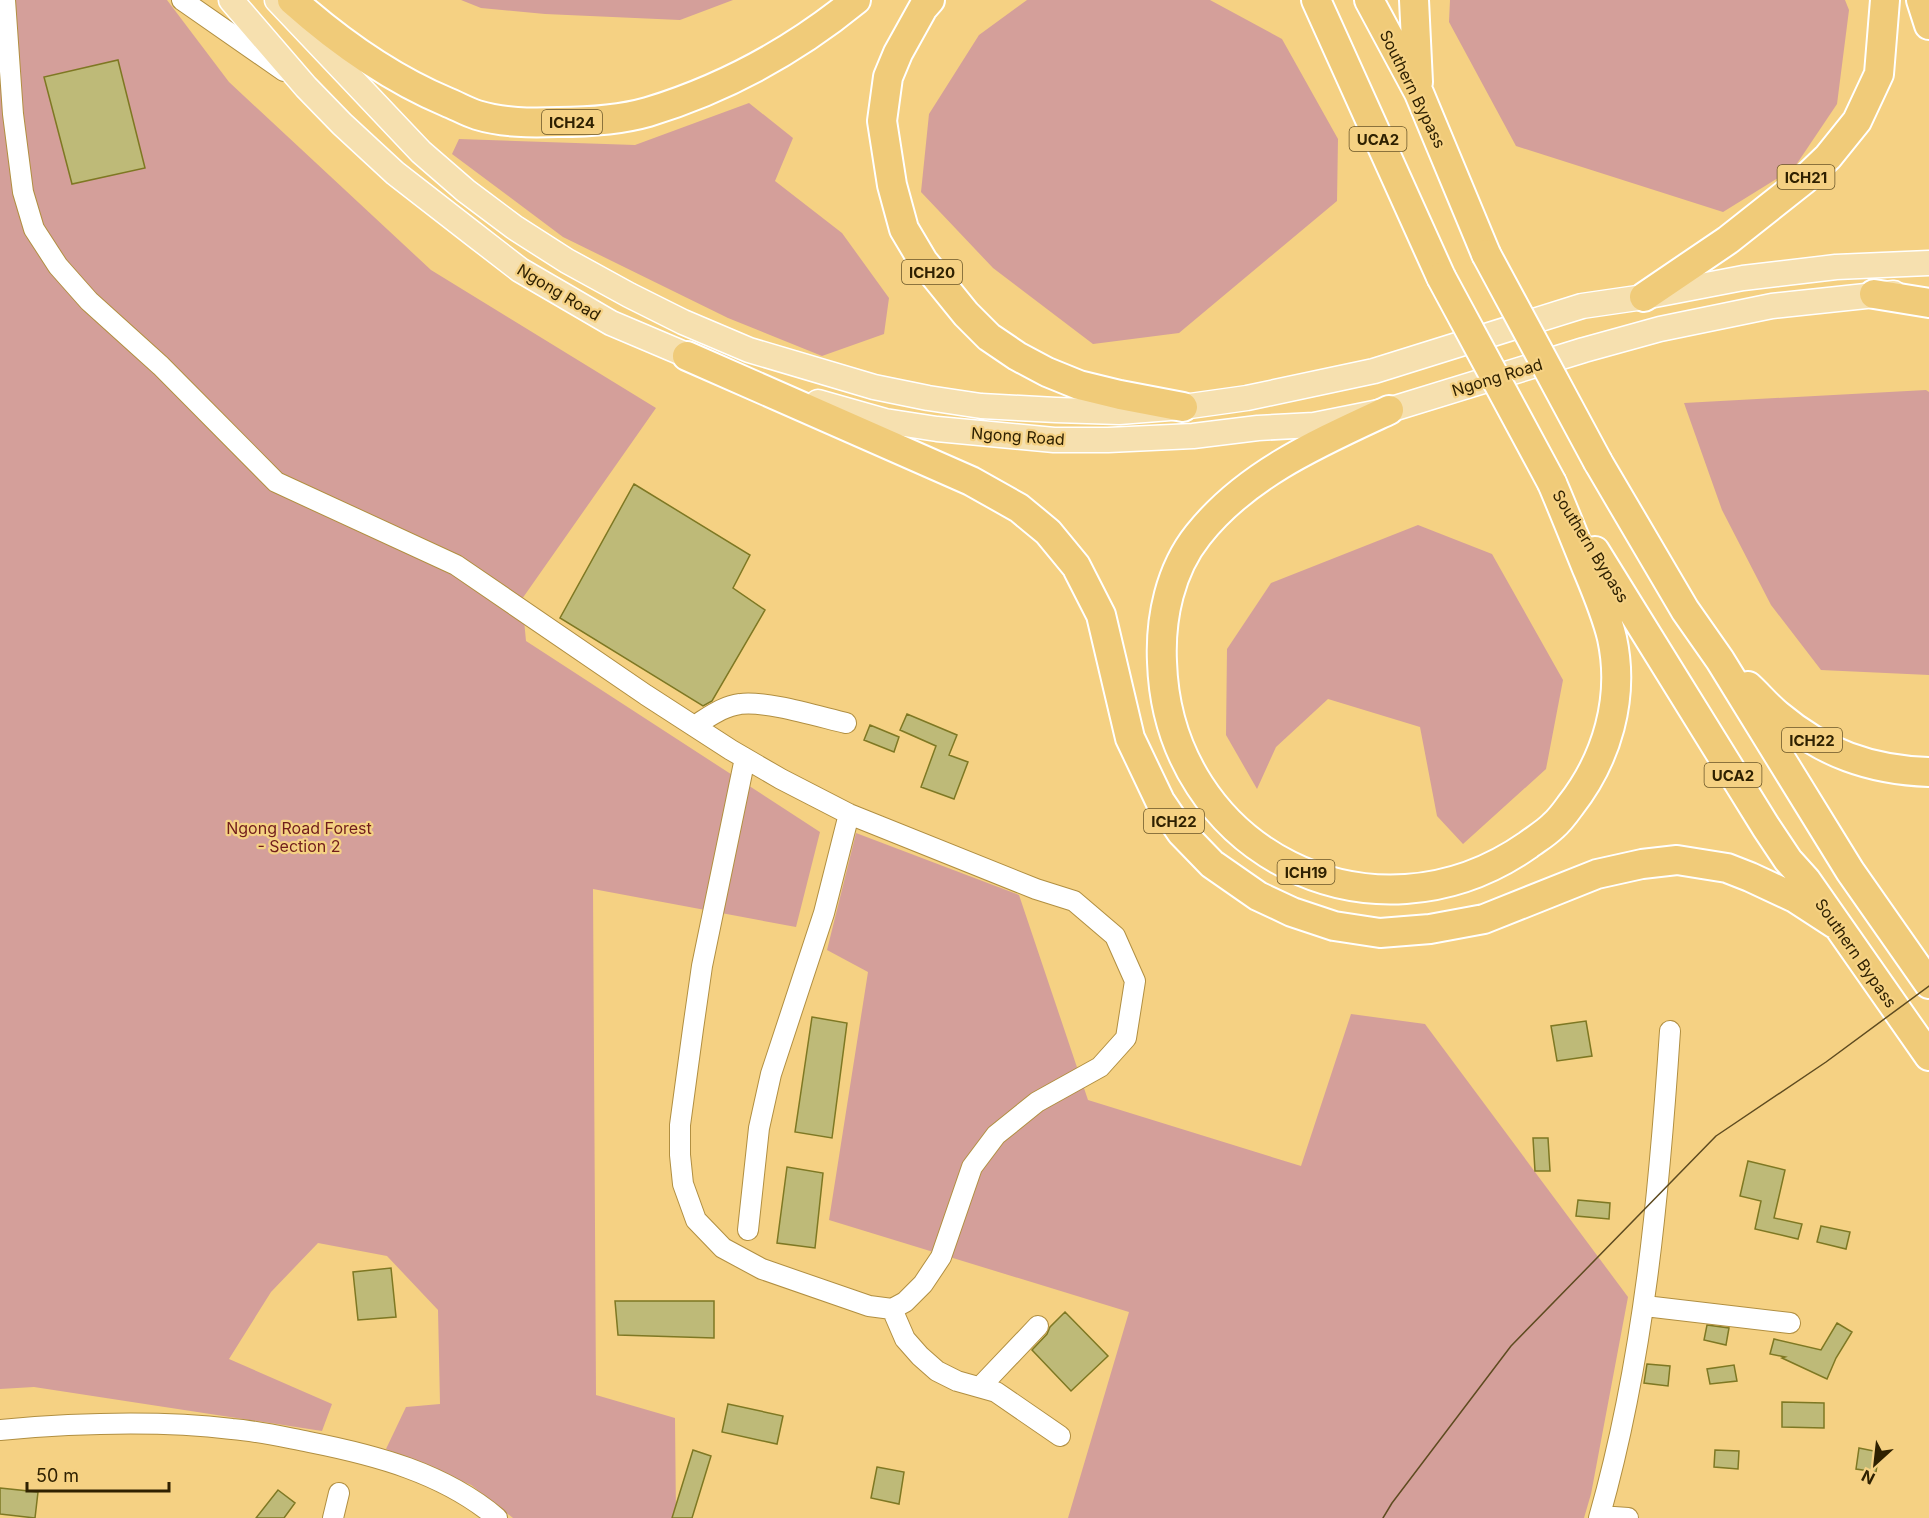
<svg xmlns="http://www.w3.org/2000/svg" width="1929" height="1518" font-family="Inter,sans-serif">
  <style>
    .green { fill: #d49f9a }
    .building { fill: #beba78; stroke: #7e7823; stroke-width: 1.5 }
    .lines { fill: none; stroke-linecap: round; stroke-linejoin: round }
    .minor-casing { stroke: #b18f41; stroke-width: 22 }
    .major-casing { stroke: #fff; stroke-width: 27 }
    .highway-casing { stroke: #fff; stroke-width: 32 }
    .minor { stroke: #fff; stroke-width: 20 }
    .major { stroke: #f6e0af; stroke-width: 24 }
    .highway { stroke: #f0cb79; stroke-width: 28 }
    .tram { stroke: #5e4b20; stroke-width: 1.5 }
    .highway-bridge-casing { stroke: #fff; stroke-width: 32; stroke-linecap: butt }
    .highway-bridge { stroke: #f0cb79; stroke-width: 28 }
    .labels { text-anchor: middle; dominant-baseline: central; stroke-width: 4.5; stroke-linejoin: round; paint-order: stroke }
    .shield { fill: #f5d183; stroke: #6a5628; stroke-width: 1.5 }
    .shield-label { font-size: 15px; font-weight: bold; fill: #2f2101 }
    .street-label { font-size: 16px; fill: #2f2101; stroke: #f5d183 }
    .park-label { font-size: 16px; fill: #701d1c; stroke: #f5d183 }
  </style>
  <rect width="100%" height="100%" fill="#f5d183"/>
  <path class="green" d="M0,0H167L229,82L431,270L656,408L522,599L526,641L820,832L796,927L593,889L596,1395L675,1418L676,1518H513L471,1485L386,1449L406,1407L440,1404L438,1310L387,1256L318,1243L271,1292L229,1359L332,1404L322,1431L34,1387L0,1389Z
    M461,0H733L680,20L545,14L481,8Z
    M1027,0H1210L1282,39L1338,139L1337,201L1179,333L1093,344L993,268L921,192L929,114L979,35Z
    M1450,0H1845L1849,10L1837,104L1794,168L1723,212L1516,146L1449,22Z
    M749,103L793,138L775,181L842,233L889,298L884,334L822,356L728,318L563,237L452,154L459,139L635,145Z
    M1926,390L1929,392V675L1821,670L1771,605L1722,510L1684,403Z
    M1418,525L1492,554L1563,680L1546,769L1463,844L1437,816L1420,727L1328,699L1276,747L1257,789L1226,735L1227,649L1271,583Z
    M856,833L1019,895L1088,1100L1301,1166L1351,1014L1425,1024L1628,1297L1591,1494L1584,1518H1068L1129,1312L829,1220L868,972L827,950Z"/>
  <path class="building" d="M118,60L145,168L72,184L44,77Z
    M634,484L750,555L733,588L765,610L712,701L703,706L560,618Z
    M907,714L957,735L949,755L968,762L954,799L921,787L936,746L900,730Z
    M870,725L899,737L894,752L864,740Z
    M812,1017L847,1023L832,1138L795,1132Z
    M1586,1021L1592,1056L1557,1061L1551,1026Z
    M1533,1138H1548L1550,1171H1535Z
    M1748,1161L1785,1170L1774,1218L1802,1224L1798,1239L1755,1229L1761,1201L1740,1196Z
    M787,1167L823,1173L815,1248L777,1243Z
    M1578,1200L1610,1203L1609,1219L1576,1216Z
    M1821,1226L1850,1232L1846,1249L1817,1242Z
    M391,1268L396,1317L358,1320L353,1272Z
    M615,1301H714V1338L618,1335Z
    M1065,1312L1108,1356L1071,1391L1032,1350L1047,1334L1050,1327Z
    M1837,1323L1852,1332L1836,1358L1827,1379L1782,1358L1785,1357L1770,1354L1774,1339L1821,1350Z
    M1707,1325L1729,1328L1726,1345L1704,1340Z
    M1647,1364L1670,1366L1668,1386L1644,1383Z
    M1734,1365L1737,1381L1710,1384L1707,1369Z
    M1782,1402L1824,1403V1428L1782,1427Z
    M728,1404L783,1416L777,1444L722,1432Z
    M1859,1448L1879,1452L1876,1472L1856,1469Z
    M693,1450L711,1456L692,1518H672Z
    M1715,1450L1739,1451L1738,1469L1714,1467Z
    M877,1467L904,1472L899,1504L871,1498Z
    M0,1488L38,1492L35,1518L0,1514Z
    M278,1490L295,1503L284,1518H256Z"/>
  <g class="lines">
    <defs>
      <path id="minor" d="M5,0L13,114L23,192L34,229L58,266L89,301L161,366L276,482L456,565L646,695L731,750L781,779L849,814L1036,889L1074,901L1115,936L1135,981L1126,1038L1100,1067L1037,1102L996,1135L972,1167L941,1257L923,1284L905,1302L892,1309L869,1306L762,1269L723,1248L696,1220L683,1184L680,1155V1125L693,1029L702,966L745,758
        M182,0L284,71
        M694,726C709,717 723,706 740,704C764,700 820,717 846,723
        M748,1230L759,1128L771,1074L824,913L849,814
        M1645,1306L1790,1323
        M892,1309L905,1339L920,1356L937,1371L957,1381L996,1392L1060,1436
        M981,1386L1038,1326
        M0,1430C77,1423 155,1420 232,1429C258,1431 283,1437 309,1442C375,1455 444,1473 497,1518
        M1600,1516L1628,1518
        M333,1518L339,1493
        M1599,1518C1644,1360 1659,1195 1670,1031"/>
      <path id="major" d="M231,0L306,87L342,124L395,173L476,236L520,270L611,323L703,362
        M277,0L421,152L466,191L514,227L567,261L629,295L683,322L749,350L874,387L928,398L981,406L1056,410L1119,412L1183,407L1247,398L1374,371L1582,306L1644,297L1743,278L1836,267L1929,263
        M818,402L885,421L937,429L1054,440H1108L1193,436L1258,428L1314,425L1389,410L1584,350L1660,329L1772,306L1894,293"/>
      <path id="highway" d="M292,0C338,41 390,78 447,102C457,106 467,112 477,115C503,123 531,123 558,122C587,122 620,120 648,112C723,89 795,50 856,0
        M930,0L923,8L898,53L888,77L882,121L892,185L904,229L923,261L966,314L989,337L1017,356L1047,372L1079,385L1120,395L1183,407
        M1316,0L1441,277
        M1369,0L1419,93L1486,254
        M1414,0L1418,82
        M1921,0L1929,25
        M1874,294L1929,303
        M1644,297L1728,240L1805,179L1828,157L1857,121L1879,74L1885,0
        M687,356L971,481L1019,508L1048,532L1076,566L1101,615L1130,738L1160,801L1181,832L1212,864L1258,896L1292,912L1334,926L1380,933L1430,929L1484,919L1597,874L1642,864L1677,860L1727,868L1750,877L1795,898L1835,924
        M1389,410C1320,442 1246,474 1198,535C1170,570 1160,618 1162,662C1168,851 1372,954 1528,845C1536,839 1546,833 1553,826C1560,820 1565,813 1570,806C1607,759 1625,698 1612,638C1606,613 1596,590 1586,566C1575,539 1564,511 1552,483
        M1598,462L1685,610L1720,660L1850,871L1929,984
        M1595,551L1766,827L1788,860L1806,880L1929,1056
        M1748,686C1758,695 1767,706 1778,715C1823,753 1870,770 1929,772"/>
    </defs>
    <use href="#minor" class="minor-casing"/>
    <use href="#major" class="major-casing"/>
    <use href="#highway" class="highway-casing"/>
    <use href="#minor" class="minor"/>
    <use href="#major" class="major"/>
    <use href="#highway" class="highway"/>
    <path class="tram" d="M1383,1518L1392,1503L1511,1346L1716,1136L1826,1062L1929,986"/>
    <defs>
      <path id="highway-bridge" d="M1486,254L1598,462
        M1441,277L1552,483"/>
    </defs>
    <use href="#highway-bridge" class="highway-bridge-casing"/>
    <use href="#highway-bridge" class="highway-bridge"/>
  </g>
  <g class="labels">
    <g class="shield">
      <rect x="542" y="110" width="60" height="24" rx="4.5"/>
      <rect x="1349.5" y="127" width="57" height="24" rx="4.5"/>
      <rect x="1777.5" y="165" width="57" height="24" rx="4.5"/>
      <rect x="902" y="260" width="60" height="24" rx="4.5"/>
      <rect x="1782" y="728" width="60" height="24" rx="4.5"/>
      <rect x="1704.5" y="763" width="57" height="24" rx="4.5"/>
      <rect x="1144" y="809" width="60" height="24" rx="4.5"/>
      <rect x="1277.5" y="860" width="57" height="24" rx="4.5"/>
    </g>
    <g class="shield-label">
      <text x="572" y="122">ICH24</text>
      <text x="1378" y="139">UCA2</text>
      <text x="1806" y="177">ICH21</text>
      <text x="932" y="272">ICH20</text>
      <text x="1812" y="740">ICH22</text>
      <text x="1733" y="775">UCA2</text>
      <text x="1174" y="821">ICH22</text>
      <text x="1306" y="872">ICH19</text>
    </g>
    <g class="street-label">
      <text transform="translate(1413 89) rotate(64)">Southern Bypass</text>
      <text transform="translate(559 292) rotate(31)">Ngong Road</text>
      <text transform="translate(1497 377) rotate(-17)">Ngong Road</text>
      <text transform="translate(1018 436) rotate(4)">Ngong Road</text>
      <text transform="translate(1591 546) rotate(58)">Southern Bypass</text>
      <text transform="translate(1856 953) rotate(55)">Southern Bypass</text>
    </g>
    <g class="park-label">
      <text x="299" y="828">Ngong Road Forest<tspan x="299" dy="18">- Section 2</tspan></text>
    </g>
  </g>
  <g transform="translate(1875 1464) rotate(207)" stroke="#f5d183" stroke-width="4.5" paint-order="stroke">
  <path d="M0-4.5L10 22L0 15L-10 22Z" fill="#2f2101"/>
  <text y="-9" font-size="16" font-weight="bold" text-anchor="middle" fill="#2f2101">N</text>
  </g>
  <path d="M27 1482v9h142v-9" fill="none" stroke="#2f2101" stroke-width="3"/>
  <text x="36" y="1482" font-size="18" fill="#2f2101" stroke="#f5d183" stroke-width="4.5" paint-order="stroke">50 m</text>
</svg>
